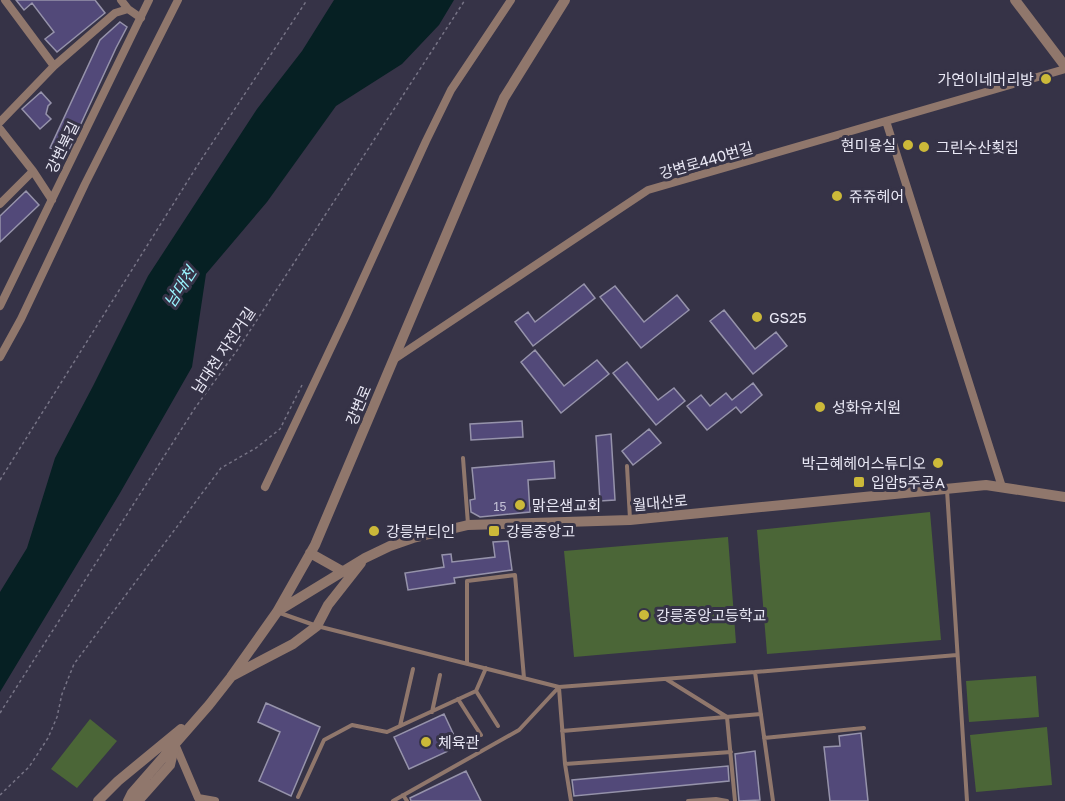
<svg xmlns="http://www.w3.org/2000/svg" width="1065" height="801" font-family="'Golos Text','Noto Sans KR',sans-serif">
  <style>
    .green { fill: #4b6637 }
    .water { fill: #062023 }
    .building { fill: #524979; stroke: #9693ab; stroke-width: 1.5 }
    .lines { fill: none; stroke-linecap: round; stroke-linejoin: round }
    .path { stroke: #777486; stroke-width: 1.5; stroke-dasharray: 3 3; stroke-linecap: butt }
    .service { stroke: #90776c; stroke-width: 4 }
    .minor { stroke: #90776c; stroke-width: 8 }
    .tertiary { stroke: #90776c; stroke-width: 10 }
    .poi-dot { fill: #ccb939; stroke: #363347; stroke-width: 2 }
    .labels { text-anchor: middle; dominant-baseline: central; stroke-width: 6; stroke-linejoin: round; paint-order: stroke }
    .number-label { font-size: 12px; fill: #c3c0d6 }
    .poi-label { font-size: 15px; fill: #e9e8f5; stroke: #363347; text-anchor: start }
    .street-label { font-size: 15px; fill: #e9e8f5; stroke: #363347 }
    .water-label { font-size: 16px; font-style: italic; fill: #9af5ff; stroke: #363347 }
  </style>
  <rect width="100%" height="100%" fill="#363347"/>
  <path class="green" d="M930,512L941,640L767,654L757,530Z
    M728,537L736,643L574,657L564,551Z
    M1036,676L1039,717L969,722L966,681Z
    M90,719L117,741L77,788L51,769Z
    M1047,727L1052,785L976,792L970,735Z"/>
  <path class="water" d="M334,0H454L439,25L402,64L336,106L267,202L206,274L192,367L120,493L0,692V592L27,548L55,458L93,386L148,276L257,109L302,51Z"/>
  <path class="building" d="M16,0H95L105,13L57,52L45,39L54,32L32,3L24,10Z
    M120,22L127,27L116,48L66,156L50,148L100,40Z
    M41,92L51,103L48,106L46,114L51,119L40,129L22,109Z
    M26,191L39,205L0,242V216Z
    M584,284L595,298L533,346L515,322L528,312L535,322Z
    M615,286L644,322L677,295L689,310L641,348L600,297Z
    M724,310L755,349L776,332L787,346L753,374L710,321Z
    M535,350L564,386L597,360L609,374L561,413L521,362Z
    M627,362L658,400L674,388L685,401L656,425L613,373Z
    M753,383L762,395L741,413L736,407L707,430L687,406L701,395L710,406L726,393L732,400Z
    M522,421L523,437L471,440L470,424Z
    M649,429L661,443L633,465L622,451Z
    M611,434L615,500L600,501L596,436Z
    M554,461L555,478L528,480L530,512L480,517L471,512L470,500L475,499L472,468Z
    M508,541L512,570L454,578L455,583L408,590L405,573L444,567L442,555L451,554L452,562L495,557L493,542Z
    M266,703L320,727L291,796L259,781L280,732L258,722Z
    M444,714L459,746L409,769L394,737Z
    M861,733L868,801H830L824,747L840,746L839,736Z
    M755,751L760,800L739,801L735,754Z
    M728,766L729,781L574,796L572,780Z
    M466,771L481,801H411L410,798Z"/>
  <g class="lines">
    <path class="path" d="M0,480L199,163L307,0
      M0,713L195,408L238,349L465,0
      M0,795L29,767L48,738L57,717L62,694L74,664L221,468L256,448L280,429L302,385"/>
    <path class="service" d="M463,458L468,524
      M627,466L630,519
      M947,490L967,801
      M280,613L317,626L559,687L755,672L773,801
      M467,664V581L515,575L524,678
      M755,672L957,655
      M666,679L727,717L735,801
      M559,688L565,764L571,801
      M476,691L498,726
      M458,699L481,735
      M432,712L440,675
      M400,726L413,669
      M562,731L761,714
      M764,738L864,728
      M565,764L731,752
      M403,795L407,801
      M298,797L324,740L352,725L387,732L476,691L486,668
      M393,801L519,730L559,687
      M688,801L716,799L727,801"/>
    <path class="minor" d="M5,0L54,66
      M121,0L128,9L141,18
      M886,121L1002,487
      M0,122L54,66L115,13L128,9
      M0,129L33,171L52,200
      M0,204L33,171
      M0,306L149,0
      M0,357L21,319L85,184L178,0
      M393,360L648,190L1065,69
      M265,487L346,316L426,141L451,90L511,0
      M175,744L198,798L215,801"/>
    <path class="tertiary" d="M1015,0L1065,66
      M310,553L342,571
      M278,611L365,558L390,546L413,538L468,525L630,520L986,485L1065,497
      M232,676L293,644L317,626L328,605L361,563
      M98,801L118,781L181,729
      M128,801L132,793L209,705L231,677L277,612L315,545L504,98L565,0
      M138,801L170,765L174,748"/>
  </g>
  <g class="poi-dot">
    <circle cx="1046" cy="79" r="6"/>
    <circle cx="908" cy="145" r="6"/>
    <circle cx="924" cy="147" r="6"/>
    <circle cx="837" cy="196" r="6"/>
    <circle cx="757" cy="317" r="6"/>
    <circle cx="820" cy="407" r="6"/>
    <circle cx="938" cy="463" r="6"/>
    <rect x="853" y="476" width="12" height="12" rx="3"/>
    <circle cx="520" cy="505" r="6"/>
    <circle cx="374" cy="531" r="6"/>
    <rect x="488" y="525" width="12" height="12" rx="3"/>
    <circle cx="644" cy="615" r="6"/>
    <circle cx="426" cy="742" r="6"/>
  </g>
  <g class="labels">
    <g class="number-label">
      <text x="500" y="506">15</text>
    </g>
    <g class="poi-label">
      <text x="1034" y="79" text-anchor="end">가연이네머리방</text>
      <text x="896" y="145" text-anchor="end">현미용실</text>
      <text x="936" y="147">그린수산횟집</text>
      <text x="849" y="196">쥬쥬헤어</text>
      <text x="769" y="317">GS25</text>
      <text x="832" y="407">성화유치원</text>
      <text x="926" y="463" text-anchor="end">박근혜헤어스튜디오</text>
      <text x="871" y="482">입암5주공A</text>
      <text x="532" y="505">맑은샘교회</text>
      <text x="386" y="531">강릉뷰티인</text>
      <text x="506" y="531">강릉중앙고</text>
      <text x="656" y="615">강릉중앙고등학교</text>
      <text x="438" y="742">체육관</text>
    </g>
    <g class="street-label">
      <text transform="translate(62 147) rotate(-64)">강변북길</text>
      <text transform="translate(706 160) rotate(-16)">강변로440번길</text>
      <text transform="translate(223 350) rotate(-56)">남대천 자전거길</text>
      <text transform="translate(358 405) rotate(-67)">강변로</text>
      <text transform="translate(660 502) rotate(-5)">월대산로</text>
    </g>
    <g class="water-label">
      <text transform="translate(180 287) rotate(-57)">남대천</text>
    </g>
  </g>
</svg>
